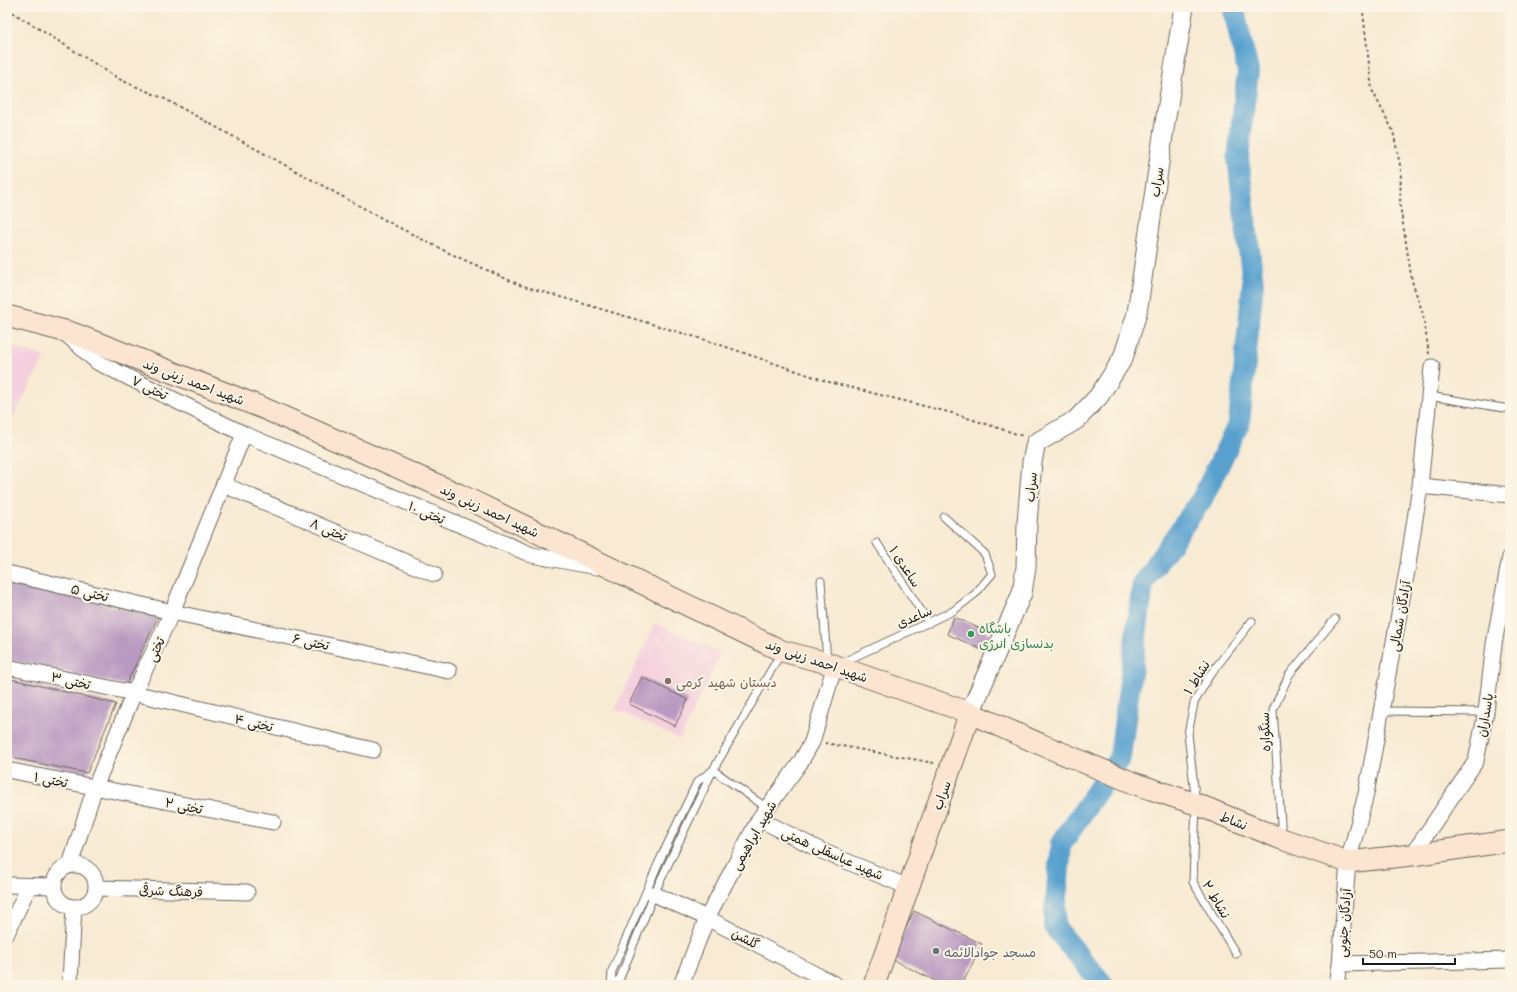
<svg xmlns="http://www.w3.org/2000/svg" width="1517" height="992" font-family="Mali,'Playpen Sans Arabic',sans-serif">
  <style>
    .built { fill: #f4cfde }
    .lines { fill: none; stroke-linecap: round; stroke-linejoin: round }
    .river { stroke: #58a1cf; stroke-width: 22 }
    .building { fill: #b899c1 }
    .service-casing { stroke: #69645c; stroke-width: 9 }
    .minor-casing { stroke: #69645c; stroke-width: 17 }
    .tertiary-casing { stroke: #69645c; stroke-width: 21 }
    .secondary-casing { stroke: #69645c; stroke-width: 23 }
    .path { stroke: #69645c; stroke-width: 2; stroke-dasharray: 3 3; stroke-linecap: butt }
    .service { stroke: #fff; stroke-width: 7 }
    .minor { stroke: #fff; stroke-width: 15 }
    .tertiary { stroke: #fff; stroke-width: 19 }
    .secondary { stroke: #fce5d0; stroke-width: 21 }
    .leisure-dot { fill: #2e9e5b; stroke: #fcf5e5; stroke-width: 1.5 }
    .education-dot { fill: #8d6e63; stroke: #fcf5e5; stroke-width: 1.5 }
    .worship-dot { fill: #6b7280; stroke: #fcf5e5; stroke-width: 1.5 }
    .labels { text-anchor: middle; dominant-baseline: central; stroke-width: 4; stroke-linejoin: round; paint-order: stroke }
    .street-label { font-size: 13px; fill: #1c1c1c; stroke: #fcf5e5 }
    .leisure-label { font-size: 13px; fill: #27864d; stroke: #fcf5e5; text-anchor: start }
    .education-label { font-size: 13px; fill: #785e54; stroke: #fcf5e5; text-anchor: start }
    .worship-label { font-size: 13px; fill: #5b616d; stroke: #fcf5e5; text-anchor: start }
  </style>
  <rect width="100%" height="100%" fill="#fcf5e5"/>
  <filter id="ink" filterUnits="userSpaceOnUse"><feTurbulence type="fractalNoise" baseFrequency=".025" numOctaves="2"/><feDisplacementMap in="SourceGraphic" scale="8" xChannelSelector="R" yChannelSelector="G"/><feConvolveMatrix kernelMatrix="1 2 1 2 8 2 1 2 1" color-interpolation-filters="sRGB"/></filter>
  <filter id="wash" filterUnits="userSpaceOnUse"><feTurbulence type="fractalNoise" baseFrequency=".012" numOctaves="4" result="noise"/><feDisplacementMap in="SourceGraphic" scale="16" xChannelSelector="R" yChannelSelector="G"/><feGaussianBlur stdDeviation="0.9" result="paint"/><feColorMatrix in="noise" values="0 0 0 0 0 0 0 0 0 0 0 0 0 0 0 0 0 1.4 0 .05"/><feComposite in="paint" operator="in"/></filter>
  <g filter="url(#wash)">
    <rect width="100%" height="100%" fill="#f8ead3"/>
    <path class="built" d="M7,345L45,357L7,428Z
      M655,623L721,653L680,739L615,709Z"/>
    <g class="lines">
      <path class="river" d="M1103,985L1054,926L1061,844L1120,757L1143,583L1202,499L1239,423L1253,283L1238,158L1248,71L1233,7"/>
    </g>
    <g id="blocks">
      <path class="building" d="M7,581L158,617L126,685L7,660Z
        M954,617L994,635L987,652L947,634Z
        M642,677L688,700L675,726L629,704Z
        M7,678L116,704L87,773L7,757Z
        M914,911L982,944L962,985H944L891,959Z"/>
    </g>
  </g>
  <g filter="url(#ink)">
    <use href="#blocks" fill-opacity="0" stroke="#69645c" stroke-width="1"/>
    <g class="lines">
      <defs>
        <path id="service" d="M1429,396L1510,409
          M877,543L929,623
          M821,581L827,661
          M841,663L953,611L975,594L992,574L985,554L944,517
          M1381,711L1486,712
          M1282,837L1273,710L1289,675L1335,619
          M1236,954L1193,882L1196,804L1188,734L1194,703L1209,676L1252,621
          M611,985L612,971L658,864L697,782L713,770L767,808
          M614,985L620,978L654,894L713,770L781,653"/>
        <path id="minor" d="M67,335L97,362L244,434L532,555L597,567
          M224,485L434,574
          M1420,486L1510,495
          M7,573L172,612L449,671
          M7,667L134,693L373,750
          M7,770L273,822
          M759,819L822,851L908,887
          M1412,855L1476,761L1486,712L1494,644L1510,557
          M70,865L95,787L134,693L172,612L244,434
          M54 886a21 21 0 1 1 42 0a21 21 0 1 1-42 0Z
          M7,885L53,886
          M96,888L247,892
          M654,894L707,918L836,985
          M7,933L29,886
          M1340,964L1510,960
          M70,982L74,907
          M681,985L707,918L759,819L800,763L812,742L835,665
          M1337,985L1340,964L1348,862L1366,794L1407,571L1420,486L1432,367"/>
        <path id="tertiary" d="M970,713L1022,593L1026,567L1027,523L1032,462L1036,443L1076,420L1099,396L1123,358L1137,313L1164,129L1184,7"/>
        <path id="secondary" d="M7,316L72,333L263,408L458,494L782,651L827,663L970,713L1040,744L1136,784L1196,804L1282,839L1348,862L1412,855L1510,841
          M874,985L970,713"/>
      </defs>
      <use href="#service" class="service-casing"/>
      <use href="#minor" class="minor-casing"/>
      <use href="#tertiary" class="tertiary-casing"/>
      <use href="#secondary" class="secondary-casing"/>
      <path class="path" d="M1363,7V12L1372,90L1393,131L1401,170L1400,205L1412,281L1423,314L1429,354
        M7,9L121,80L165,99L396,226L449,253L520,285L709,341L829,382L952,413L1023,436
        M825,743L934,763"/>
      <use href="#service" class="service"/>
      <use href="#minor" class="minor"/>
      <use href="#tertiary" class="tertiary"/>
      <use href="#secondary" class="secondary"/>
    </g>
  </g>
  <circle class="leisure-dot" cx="971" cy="634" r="4"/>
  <circle class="education-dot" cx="668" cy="681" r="4"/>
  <circle class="worship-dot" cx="936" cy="951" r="4"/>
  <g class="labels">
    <g class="street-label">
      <text transform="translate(1156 182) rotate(-82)">سراب</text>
      <text transform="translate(194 381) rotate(21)">شهید احمد زینی وند</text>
      <text transform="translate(150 387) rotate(26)">تختی ۷</text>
      <text transform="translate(1030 487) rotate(-85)">سراب</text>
      <text transform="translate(490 510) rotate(25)">شهید احمد زینی وند</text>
      <text transform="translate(427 512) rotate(23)">تختی ۱۰</text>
      <text transform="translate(329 529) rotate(23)">تختی ۸</text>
      <text transform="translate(906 566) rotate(57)">ساعدی ۱</text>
      <text transform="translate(90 592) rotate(13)">تختی ۵</text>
      <text transform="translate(914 616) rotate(-23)">ساعدی</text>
      <text transform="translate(1399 616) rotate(-80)">آزادگان شمالی</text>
      <text transform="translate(311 641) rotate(12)">تختی ۶</text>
      <text transform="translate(155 649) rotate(-65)">تختی</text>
      <text transform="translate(817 660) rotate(19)">شهید احمد زینی وند</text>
      <text transform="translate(1196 677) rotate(-58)">نشاط ۱</text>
      <text transform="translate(71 680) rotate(12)">تختی ۳</text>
      <text transform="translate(1484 715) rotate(-80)">پاسداران</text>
      <text transform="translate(254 722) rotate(13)">تختی ۴</text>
      <text transform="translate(1264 732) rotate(-92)">سنگواره</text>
      <text transform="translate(51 779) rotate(11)">تختی ۱</text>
      <text transform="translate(941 795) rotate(-70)">سراب</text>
      <text transform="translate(184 805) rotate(11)">تختی ۲</text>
      <text transform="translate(1234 820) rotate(22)">نشاط</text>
      <text transform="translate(753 835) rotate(-60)">شهید ابراهیمی</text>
      <text transform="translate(833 853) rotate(24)">شهید عباسقلی همتی</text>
      <text transform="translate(171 890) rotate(2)">فرهنگ شرقی</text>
      <text transform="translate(1217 899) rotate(59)">نشاط ۲</text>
      <text transform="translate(1343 923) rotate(-86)">آزادگان جنوبی</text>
      <text transform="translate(746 938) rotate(28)">گلشن</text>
    </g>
    <g class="leisure-label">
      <text x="979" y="627">باشگاه<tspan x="979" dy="15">بدنسازی انرژی</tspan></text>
    </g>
    <g class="education-label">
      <text x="676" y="681">دبستان شهید کرمی</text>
    </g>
    <g class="worship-label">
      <text x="944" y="951">مسجد جوادالائمه</text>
    </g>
  </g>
  <rect width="1517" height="992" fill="none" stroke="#fcf5e5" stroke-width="24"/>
  <path d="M1363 958v6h92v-6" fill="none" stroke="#1c1c1c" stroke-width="2"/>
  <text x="1369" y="958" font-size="12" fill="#1c1c1c" stroke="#fcf5e5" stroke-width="3" paint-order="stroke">50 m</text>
</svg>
